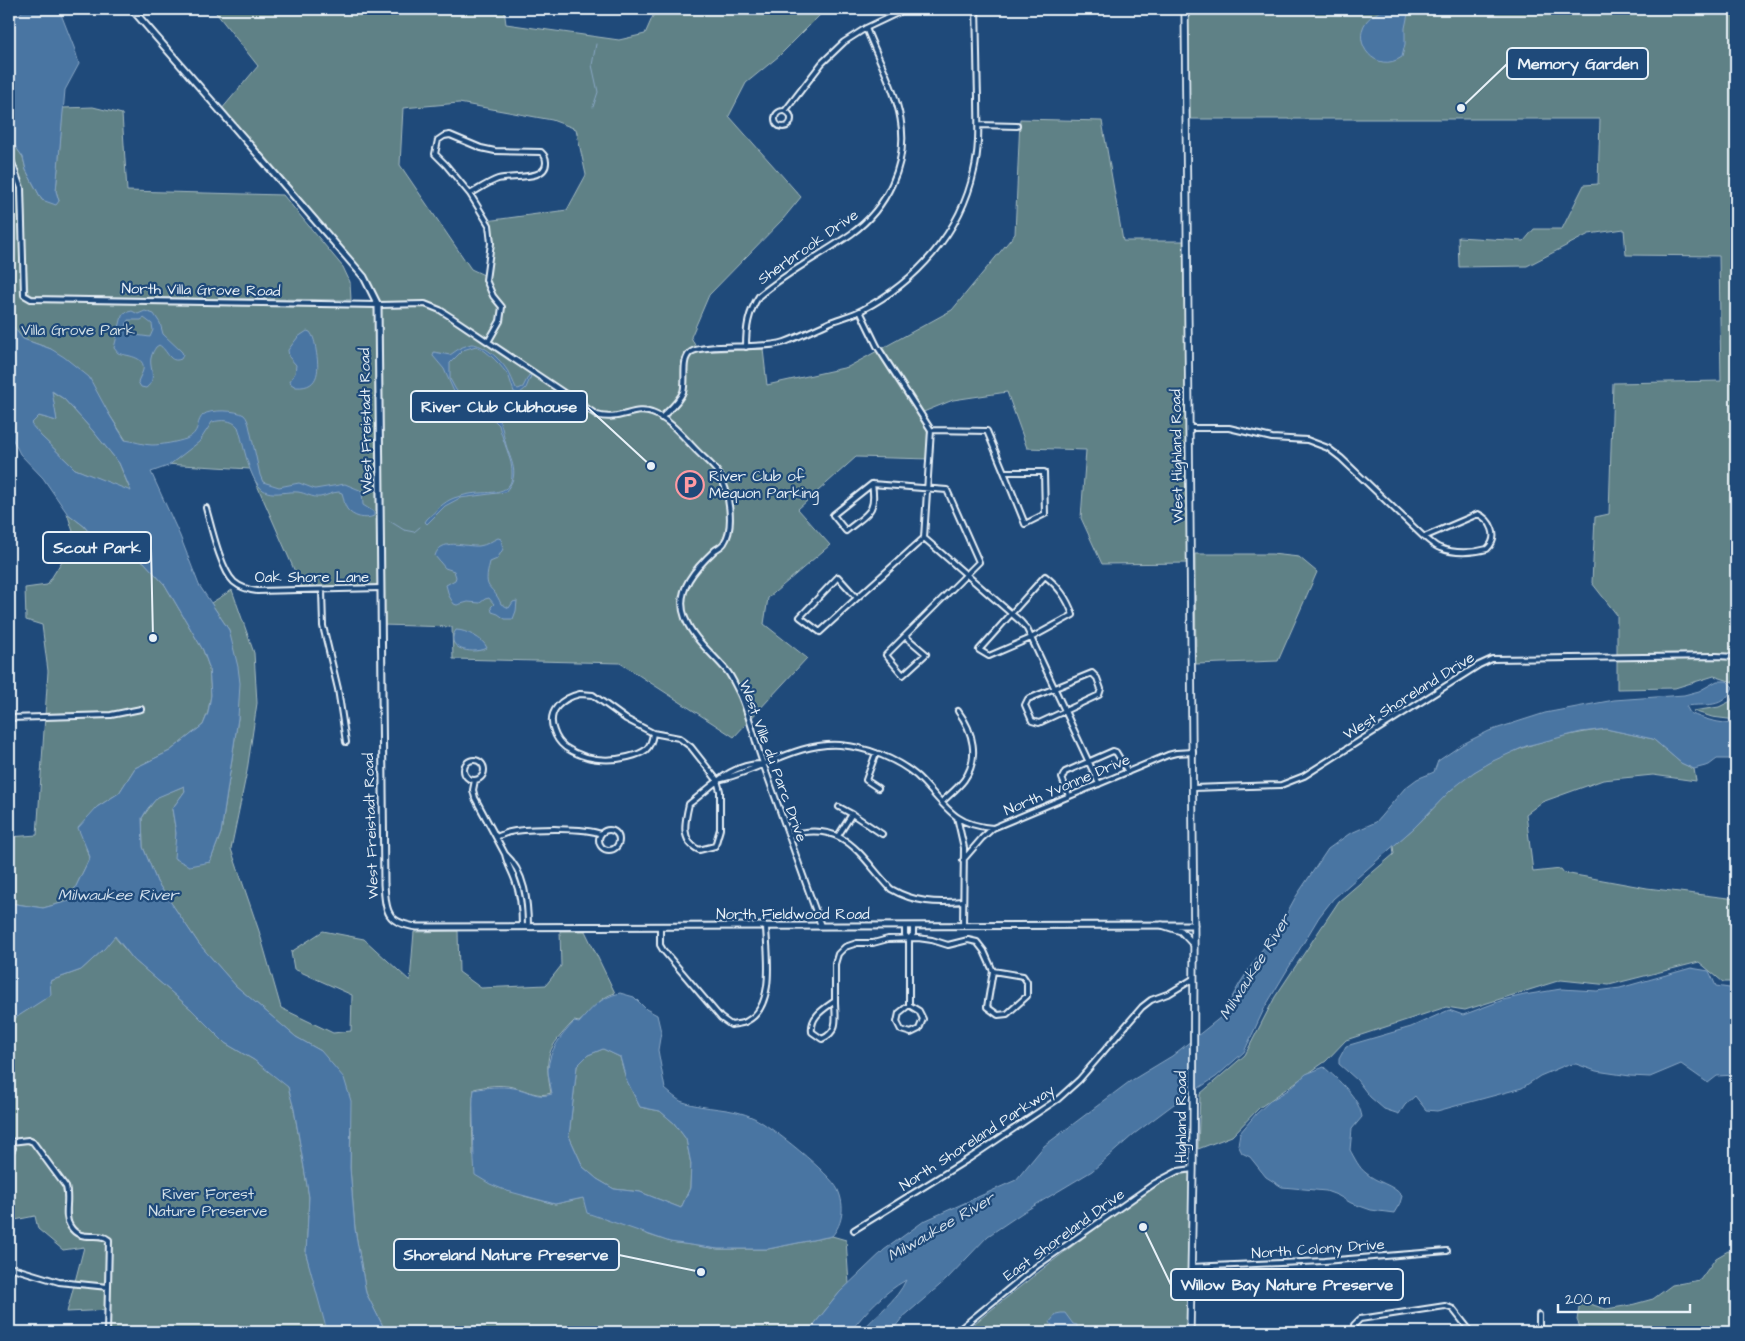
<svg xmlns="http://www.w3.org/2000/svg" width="1745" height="1341" font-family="'Architects Daughter',sans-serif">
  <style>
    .green { fill: #5f8186; stroke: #a4b9bf; fill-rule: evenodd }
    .water { fill: #4874a2; stroke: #88a6c4; fill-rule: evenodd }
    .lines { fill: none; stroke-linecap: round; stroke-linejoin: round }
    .stream { stroke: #88a6c4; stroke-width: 1 }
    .minor-casing { stroke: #e8f1f8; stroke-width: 8 }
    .tertiary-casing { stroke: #e8f1f8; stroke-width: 9 }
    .secondary-casing { stroke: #e8f1f8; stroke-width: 9 }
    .minor { stroke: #1f4a7a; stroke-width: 4 }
    .tertiary { stroke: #1f4a7a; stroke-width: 5 }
    .secondary { stroke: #1f4a7a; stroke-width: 5.5 }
    .labels { text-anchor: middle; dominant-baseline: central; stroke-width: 4.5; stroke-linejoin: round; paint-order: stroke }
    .street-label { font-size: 15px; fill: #e8f1f8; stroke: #1f4a7a }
    .park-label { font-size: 15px; fill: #d3e0e7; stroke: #1f4a7a }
    .poi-label { font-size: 15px; fill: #e8f1f8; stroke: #1f4a7a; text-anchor: start }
    .water-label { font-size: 16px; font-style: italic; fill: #d0deeb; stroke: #1f4a7a }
    .leader { fill: none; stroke: #e8f1f8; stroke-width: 2 }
    .callout-dot { fill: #e8f1f8; stroke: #1f4a7a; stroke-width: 2 }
    .callout { fill: #1f4a7a; stroke: #e8f1f8; stroke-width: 2 }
    .callout-label { font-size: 16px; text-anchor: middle; font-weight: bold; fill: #e8f1f8 }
  </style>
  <rect width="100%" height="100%" fill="#1f4a7a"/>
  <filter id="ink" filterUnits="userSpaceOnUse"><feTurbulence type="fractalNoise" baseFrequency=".02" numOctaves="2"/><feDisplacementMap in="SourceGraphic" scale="10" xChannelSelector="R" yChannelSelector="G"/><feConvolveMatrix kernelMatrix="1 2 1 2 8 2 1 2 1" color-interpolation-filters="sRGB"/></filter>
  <g filter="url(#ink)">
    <path class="green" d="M213,9H504L506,24L619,40L645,34L656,9H826L779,56L746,83L729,116L801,197L783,219L709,295L691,337L698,352L763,349L767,385L848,367L952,310L1015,234L1020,119L1102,121L1123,241H1187L1191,563L1102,564L1081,518L1086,450L1027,448L1007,392L953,400L921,413L931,430L930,459L856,457L798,509L830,545L768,598L764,624L807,658L734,737L620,663L453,659L452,627L381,625V588L303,590L250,469L147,463L129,445L109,414L51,349L23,339L9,321V138L23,157L26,170L42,200L59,201L56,191L63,108L93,107L122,114L127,191L283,195L343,267L350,282L351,300L34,296L28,293L21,184L24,295L31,299L377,305L371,290L221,110L258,66ZM459,103L552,120L576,129L586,175L567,210L486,221L491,242L486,276L471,269L400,165L403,108Z
      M1185,9H1736V406L1734,627L1736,629V683L1714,676L1675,688L1617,689V615L1592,583L1595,517L1609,514L1613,383L1721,381L1719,256L1626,255L1624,229L1589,234L1527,266L1459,267L1458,237L1524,241L1534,229H1562L1584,185L1598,184L1600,119H1186Z
      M51,391L64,399L93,431L119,463L131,492L75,469L41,436L30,424L39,416L57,421Z
      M67,513L84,526L93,537L107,539L144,562L165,585L203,650L209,667L211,695L208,712L203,725L170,751L135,768L119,793L97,807L86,849L90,857L69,901L43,908L9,903V837L37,835L48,671L42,625L26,620L25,588L47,585L62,561L78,547Z
      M1195,554H1272L1299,557L1317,572L1278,661L1196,664Z
      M232,590L254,653L257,703L247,771L231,849L259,931L281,1008L333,1033L351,1031L352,995L294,969L291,952L323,931L364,939L410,981L414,932L458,931L459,972L481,988L546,985L561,966L560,931H585L615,993C598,998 592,1012 579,1022L574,1021C547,1049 544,1055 551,1093C538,1098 527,1090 513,1087C499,1084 487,1086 474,1089C471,1111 473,1133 473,1155L524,1196L555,1204L583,1198L649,1235L671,1242L718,1249H768L832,1236L846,1240L849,1284L840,1292L808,1332H386L366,1293L355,1229L350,1168L351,1130L321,1051L296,1037L236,986L199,944L157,882L143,847L142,818L157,797L184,786L185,791L172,809L176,833L175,858L210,862L221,833L238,718L229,630L211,603Z
      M1736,687V720L1712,717L1693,711L1719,707L1731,701Z
      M1606,729L1653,739L1681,763L1694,769L1696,781L1653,775L1603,780L1542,802L1526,814L1533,872L1561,869L1564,873L1647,888L1736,899V982H1723L1699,962L1609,985L1561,980L1465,1010L1446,1007L1346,1040L1326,1061L1259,1108L1232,1136L1198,1149L1200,1094L1245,1055L1275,997L1339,901L1394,854L1393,846C1400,840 1407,834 1414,828C1427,816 1438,802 1451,790C1493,751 1551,736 1606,729Z
      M114,936L134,960L191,1009L225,1043L254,1060L288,1086L294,1109L309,1197L306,1254L329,1332H110V1310L67,1312L84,1247L63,1250L38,1229L35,1216L10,1221L9,1022L50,995V981L81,970L104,949Z
      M603,1049L620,1057L626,1079L640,1107L660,1111L674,1123L686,1139L691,1164L690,1188L681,1208L640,1192L614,1189L597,1179L583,1167L569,1136L577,1066L588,1055Z
      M1190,1171L1186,1332H964C1008,1296 1053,1260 1100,1225C1126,1205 1156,1175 1190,1171Z
      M1728,1251L1736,1254V1332H1582L1577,1320L1580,1301L1606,1309L1631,1305L1653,1299L1672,1285L1700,1280L1716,1258Z"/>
    <path class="water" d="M23,9H59L75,50L79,64L65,90L56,191L59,201L56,205L42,200L26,170L23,157L9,138V72L11,68L12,47H9V23L23,11Z
      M1386,9H1409L1405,28V44L1402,57C1376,75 1351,43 1366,22C1372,14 1378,13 1386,9Z
      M132,311L138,314L145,311L154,314L160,323L163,334L182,352L183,355L181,359C169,364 168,350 159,345L156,347C154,350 152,353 151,358C149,369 158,379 146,388L141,387L138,382C139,378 142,374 143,370C146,356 126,356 118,353L114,348L122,316L124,313ZM144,318L152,324L153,330L150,337L128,334L126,327L128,320H141Z
      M9,321L23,339L51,349L64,357L89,377L109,414L125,440C134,441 143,445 152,445C162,445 177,442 186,439C201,432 195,423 203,415C209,409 237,410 244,415C247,418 248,422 249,425L260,475L263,482L279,487L299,483L315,489L345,484L362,491L363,505L374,512V516C365,520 353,517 347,509C344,505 344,498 342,493L339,492C332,492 327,496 320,497C312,498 306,493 298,492C287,491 277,495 267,492C249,486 244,443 238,427C232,419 221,420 212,422L199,442L168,466L151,472L180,536L199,585L229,630L238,667L240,683L238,718L221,833L210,862L189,866L174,858L176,833L172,809L185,791L184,786L158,797L148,808L142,818L143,847L157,882L199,944L236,986L296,1037L321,1051L344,1078L351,1101L350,1168L355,1229L366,1293L386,1332H329L325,1324L306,1254L309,1197L294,1109L288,1087L254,1060L225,1043L191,1009L134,960L115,936L104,949L81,970L50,981L51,995L9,1022V903L43,908L69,901L90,857L78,828L97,807L119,793L135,768L170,751L203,725L208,713L211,695L209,667L203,650L165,585L144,562L107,539L93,537L84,526L67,513L43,478L20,454L9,432ZM52,391L64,399L93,431L119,463L131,491L75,469L41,436L31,424L39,416L57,421Z
      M307,331L310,332C314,337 315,343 316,350C319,367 321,389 296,387L291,384L290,381L295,373L296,365L289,357L288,350L298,337Z
      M471,344C484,344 500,359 507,370C511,375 513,382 516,388L518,389L523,387L529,375L531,376L526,388L519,394L514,392C512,387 511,382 509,377C503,367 487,350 476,346L463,350L450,363V379L456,390L480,411L495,417L500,422C503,428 503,435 505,441C510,462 522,473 505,492L460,498L445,506L427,524L425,522L427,519C436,511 443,502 454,498C463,495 472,493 481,493C496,492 512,493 512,474C513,460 502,440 499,425L494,420L482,417L455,394L444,369L433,356L434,352L450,355L460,348Z
      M498,538L501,539L503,549L497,559L490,562C482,593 492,582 501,604L509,608L513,602L517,601L516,611L513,619H505L498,614L492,612L491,607L494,604L489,598L485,599L480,603L468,602L457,605L454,604L449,596L446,585L455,580L456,577L454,571L445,568L435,556C440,537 465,547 479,546C487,545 491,541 498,538Z
      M456,630C466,630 484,639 487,648C474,655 443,650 456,630Z
      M1717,681H1727L1733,687C1723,710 1707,703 1686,706L1690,713C1705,720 1719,723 1736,724V759H1717L1709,765L1694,769L1681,763L1653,739L1606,729L1581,732L1526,746L1493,761L1474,772L1451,790L1414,828L1333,899L1319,917L1265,1007L1244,1052L1216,1077L1174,1104L1134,1134L1092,1171L1022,1213L988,1236L947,1279L902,1318L891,1332H861C875,1315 897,1301 906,1280C883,1293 866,1311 850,1332H808L840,1292L884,1250L924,1221L1016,1180L1044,1146L1129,1082L1172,1056L1221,1017L1240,983L1261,951L1276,933L1295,898L1328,849L1349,834L1376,822L1405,788L1417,779L1434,772L1438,761L1463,744L1489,731L1545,713L1614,700L1684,695L1699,691Z
      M1691,968L1709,971L1716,986L1736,989V1075L1717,1076L1708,1083L1681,1064L1650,1077L1630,1076L1596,1071L1576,1064L1566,1065L1540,1076L1522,1088L1437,1111L1426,1110L1415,1096L1405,1105L1399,1114L1384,1109L1370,1097L1357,1080L1339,1064V1059L1346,1046L1411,1027L1449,1010L1463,1015L1503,1000L1524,995L1561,989L1597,991L1620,988Z
      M620,993L634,997L646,1009L657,1015L661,1032L658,1050L665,1089C670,1093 677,1100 683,1102C706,1110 732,1107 754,1118C771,1126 831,1174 838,1190C845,1206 843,1223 832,1236L768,1249H718L670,1242L587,1213L583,1198L555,1204L507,1191L490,1184L475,1175C473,1156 474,1137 473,1118C473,1108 472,1100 474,1090C487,1087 500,1086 514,1088C528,1090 538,1099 552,1094C551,1086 548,1078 548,1070C549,1050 561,1036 574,1022L579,1023C592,1008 599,998 620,993ZM603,1049L620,1057L626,1079L640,1107L660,1111L674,1123L686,1139L691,1164L690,1188L681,1208L640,1192L614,1189L597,1179L583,1167L569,1136L577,1066L588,1055Z
      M1324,1067C1338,1080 1359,1097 1362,1117L1352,1129L1350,1150C1354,1157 1359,1168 1366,1173C1377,1183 1393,1184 1402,1196L1400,1203L1394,1213L1371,1210L1351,1203L1337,1195L1326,1191L1282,1187L1266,1177L1250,1157L1242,1153L1238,1145L1240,1133L1256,1114L1270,1101L1288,1090L1306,1074Z
      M1061,1313H1065L1073,1324L1077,1325V1330L1081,1332H1052V1326L1050,1322L1056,1314Z"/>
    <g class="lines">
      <path class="stream" d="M593,107L598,92L592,65L596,44
        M388,520L404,530L414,532L420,527"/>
      <defs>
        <path id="minor" d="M785,111L822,63L844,42L866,28L906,9
          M775 119a8 8 0 1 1 16 0a8 8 0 1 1-16 0Z
          M978,125L1017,126
          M450,135L481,148L495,151L541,152C544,155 546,157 546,162C547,181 512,175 498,179C489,182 479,189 470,194L446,165L435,154L438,140L444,136Z
          M10,157L21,188L24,295L31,299L378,305L425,304L440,310L451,317L597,415C618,422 635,406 652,413C670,419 685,439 698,452C705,459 714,466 719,474C729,490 735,527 724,543C722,546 718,548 715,550C697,567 674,590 685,618C693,639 713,654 727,671C732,677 736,687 740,694C750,716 755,743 764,766C783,819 802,873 821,926
          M470,194L489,225L491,243L486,280L493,296L502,307L500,321L488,342
          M860,311L877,346L931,430
          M746,347C746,328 748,313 759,296C787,272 821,255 851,234C869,221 883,204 892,184C919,125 887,82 866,28
          M661,418C669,410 679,402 683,392C687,380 680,360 691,352C704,343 763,350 785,342C801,336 817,328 833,321C843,317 853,315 862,310C916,282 961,232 974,171C980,146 978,121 978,96C977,67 977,38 976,9
          M1189,428H1229L1272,438L1307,440L1328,448L1341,458L1424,537C1429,540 1434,546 1440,548C1454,554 1473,553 1487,549C1500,537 1491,520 1478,514L1424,537
          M931,430L924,538L1021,622L1027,629L1099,784
          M931,430L987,431L1004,472
          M1004,472H1044L1045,514L1025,524Z
          M872,484L947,490L979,562L886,655L903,675L926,654L906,637
          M872,484C877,514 867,513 846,531L833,515Z
          M206,508C211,526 221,570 234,582C241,588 249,590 257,591L381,588
          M1045,576C1059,587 1067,598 1073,615L1031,638L989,656L979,650Z
          M838,577L857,598L820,632L800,617Z
          M322,590L323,626L338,689L346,742
          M857,598L924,538
          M1092,673L1097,678L1101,689L1099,695L1039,723L1032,721L1025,705L1028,699Z
          M580,694L593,695L626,719L653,733C651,750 644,753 628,757C607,762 584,760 565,747C560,743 556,737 554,731C546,711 562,698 580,694Z
          M9,718L111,715L141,709
          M653,733L679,738L691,747L717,780L720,791V829L715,846L699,850C680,841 685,821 689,804C712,787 730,764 761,764
          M876,753L866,780L878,788
          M464 770a10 10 0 1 1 20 0a10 10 0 1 1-20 0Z
          M475,780L473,790L475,798L505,854C507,864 512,871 515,880C521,895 522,910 522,926
          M717,780C759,772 796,742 840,745C867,747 897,759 917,776C930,788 943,807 957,817C967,824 981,827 993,828
          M1193,788L1281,785L1304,776L1479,665L1492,659L1716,656L1736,657
          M1069,796L1062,778L1065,772L1113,751L1116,752L1128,772
          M942,802C949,795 958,788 964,780C980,758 973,731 958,711
          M852,814L882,834
          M957,817L964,848L963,926
          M599 840a10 10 0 1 1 20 0a10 10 0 1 1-20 0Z
          M789,835C846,820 858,854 891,889C915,903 937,903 963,901
          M838,836L852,814L839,807
          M496,837C502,834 508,832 515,831C533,829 585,827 601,834
          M505,854C525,872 528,902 528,927
          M963,860L982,838L993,828L1168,755L1176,753L1193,752
          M660,927V945L663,950L721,1018L731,1025C736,1024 743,1024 747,1021C776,1006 767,954 766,927
          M905,927V935L909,939V1005
          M909,939L913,934V927
          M835,1001V964L838,954L845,947L857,943H873L888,939L918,938L932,940L948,945L968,940L977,942L984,951L993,971L987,1007L998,1015L1007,1014L1027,996V982L1023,976L993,971
          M835,1001C835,1017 840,1031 822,1039L812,1032C810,1016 824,1009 835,1001Z
          M909,1005L919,1011L923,1019L919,1029L911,1033L901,1030L897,1022L899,1013Z
          M9,1139L13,1148L9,1155
          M11,1142L28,1140L33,1142L66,1187C70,1200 63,1215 70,1226C81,1244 98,1230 109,1240L107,1332
          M854,1230L970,1158L1058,1099L1079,1080L1142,1007L1151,1000L1170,993L1193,979
          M9,1267L59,1282L108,1287
          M1191,1267L1324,1261L1447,1251
          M1539,1315V1332
          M956,1332L1038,1265L1155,1183L1178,1171L1193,1169
          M1354,1332V1325L1360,1319L1445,1306L1453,1309L1471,1332"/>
        <path id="tertiary" d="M132,9L364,277L378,305L384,884C386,913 387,923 417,927L1194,925"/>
        <path id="secondary" d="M1185,9L1194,945L1193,1169L1190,1332
          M1162,925L1181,931L1194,945"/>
      </defs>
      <use href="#minor" class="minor-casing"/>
      <use href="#tertiary" class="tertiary-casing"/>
      <use href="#secondary" class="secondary-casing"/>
      <use href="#minor" class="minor"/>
      <use href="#tertiary" class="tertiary"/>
      <use href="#secondary" class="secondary"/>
    </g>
  </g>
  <defs>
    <symbol id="parking-ring" viewBox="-11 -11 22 22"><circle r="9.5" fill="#1f4a7a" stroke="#ff9aa2" stroke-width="1.5"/><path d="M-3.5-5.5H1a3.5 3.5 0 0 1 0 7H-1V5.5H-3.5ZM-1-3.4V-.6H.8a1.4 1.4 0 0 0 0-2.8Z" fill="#ff9aa2"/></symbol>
  </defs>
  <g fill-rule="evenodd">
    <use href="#parking-ring" x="674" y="469" width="32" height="32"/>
  </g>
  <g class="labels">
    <g class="street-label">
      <text transform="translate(808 247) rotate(-35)">Sherbrook Drive</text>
      <text transform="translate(201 290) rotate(1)">North Villa Grove Road</text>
      <text transform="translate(366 421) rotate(-91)">West Freistadt Road</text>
      <text transform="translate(1177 456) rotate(-91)">West Highland Road</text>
      <text x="312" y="577">Oak Shore Lane</text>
      <text transform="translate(1409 696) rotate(-32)">West Shoreland Drive</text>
      <text transform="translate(773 761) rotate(70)">West Ville du Parc Drive</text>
      <text transform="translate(1067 785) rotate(-23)">North Yvonne Drive</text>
      <text transform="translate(371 826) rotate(-92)">West Freistadt Road</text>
      <text x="793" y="914">North Fieldwood Road</text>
      <text transform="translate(1181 1117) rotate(-90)">Highland Road</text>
      <text transform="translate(977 1138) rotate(-33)">North Shoreland Parkway</text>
      <text transform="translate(1064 1235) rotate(-36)">East Shoreland Drive</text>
      <text transform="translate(1318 1249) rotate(-4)">North Colony Drive</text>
    </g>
    <g class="park-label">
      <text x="78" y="330">Villa Grove Park</text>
      <text x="208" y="1194">River Forest<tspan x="208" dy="17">Nature Preserve</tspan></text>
    </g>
    <g class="poi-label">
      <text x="709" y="476">River Club of<tspan x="709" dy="17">Mequon Parking</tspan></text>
    </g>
    <g class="water-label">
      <text x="118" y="895">Milwaukee River</text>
      <text transform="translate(1255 967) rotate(-58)">Milwaukee River</text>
      <text transform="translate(941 1227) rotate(-30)">Milwaukee River</text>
    </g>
  </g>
  <path class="leader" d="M1461 108L1507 64M651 466L587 407M153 638L151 548M701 1272L619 1255M1143 1227L1171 1285"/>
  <g class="callout-dot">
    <circle cx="1461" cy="108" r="5"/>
    <circle cx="651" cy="466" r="5"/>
    <circle cx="153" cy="638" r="5"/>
    <circle cx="701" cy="1272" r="5"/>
    <circle cx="1143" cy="1227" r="5"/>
  </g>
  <g class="callout">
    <rect x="1507" y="48" width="141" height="31" rx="5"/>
    <rect x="411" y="391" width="176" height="31" rx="5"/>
    <rect x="43" y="532" width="108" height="31" rx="5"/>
    <rect x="394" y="1239" width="225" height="31" rx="5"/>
    <rect x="1171" y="1269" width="232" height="31" rx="5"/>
  </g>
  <g class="callout-label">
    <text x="1578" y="69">Memory Garden</text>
    <text x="499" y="412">River Club Clubhouse</text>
    <text x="97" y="553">Scout Park</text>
    <text x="506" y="1260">Shoreland Nature Preserve</text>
    <text x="1287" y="1290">Willow Bay Nature Preserve</text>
  </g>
  <rect width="1745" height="1341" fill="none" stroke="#1f4a7a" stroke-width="30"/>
  <rect x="15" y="15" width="1715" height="1311" fill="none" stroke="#e8f1f8" stroke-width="2" filter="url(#ink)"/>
  <path d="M1558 1304v8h132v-8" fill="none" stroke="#e8f1f8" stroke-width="2.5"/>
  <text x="1565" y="1304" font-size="15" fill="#e8f1f8" stroke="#1f4a7a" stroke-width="4" paint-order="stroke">200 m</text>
</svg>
